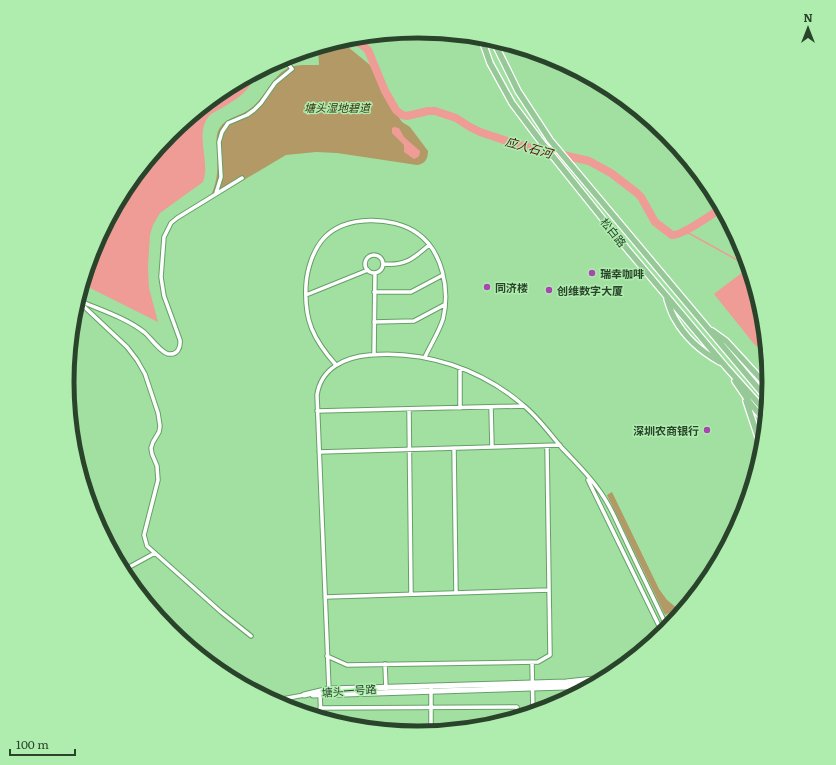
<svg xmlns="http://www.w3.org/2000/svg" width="836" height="765" font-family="Literata,'Noto Sans SC',serif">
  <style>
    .green { fill: #b29966 }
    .water { fill: #ee9c95 }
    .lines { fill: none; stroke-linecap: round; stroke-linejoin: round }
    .stream { stroke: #ee9c95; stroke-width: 1.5 }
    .river { stroke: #ee9c95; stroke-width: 8 }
    .street-casing { stroke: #64a066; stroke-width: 5.5 }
    .secondary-casing { stroke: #64a066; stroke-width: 7 }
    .primary-casing { stroke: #fff; stroke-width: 8 }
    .street { stroke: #fff; stroke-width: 3.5 }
    .secondary { stroke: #fff; stroke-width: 5 }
    .primary { stroke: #96c898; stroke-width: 5.5 }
    .poi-dot { fill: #a847af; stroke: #afedaf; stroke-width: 1.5 }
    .labels { text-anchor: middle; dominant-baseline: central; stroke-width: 3; stroke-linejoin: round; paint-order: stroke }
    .park-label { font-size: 11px; font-style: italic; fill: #3f3110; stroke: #afedaf }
    .street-label { font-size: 11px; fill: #2a442b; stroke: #afedaf }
    .poi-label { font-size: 11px; font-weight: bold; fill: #2a442b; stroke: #afedaf; text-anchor: start }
    .water-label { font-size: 12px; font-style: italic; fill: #570e11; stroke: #afedaf }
    .rim { fill: none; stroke: #2a442b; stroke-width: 5 }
  </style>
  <rect width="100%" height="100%" fill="#a2e0a2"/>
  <path class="green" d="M336,42L348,47L370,65L382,92L402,122L410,127L428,151C428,159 425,164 417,165L337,153L316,152L286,155L215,197L212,193C218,179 218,166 217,151C217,145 216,141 217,135C221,117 239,118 251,108C266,97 271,77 288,68C295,64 311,65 319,65L318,47Z
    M612,492L659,589L667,600L678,609L665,615L607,495Z"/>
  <path class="water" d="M254,73C253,90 235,100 222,108C218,110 212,113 209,116C194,134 211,162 203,182L160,213L153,225L150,235L148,267L149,288L158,322L82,284L93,248L126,187L170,134L223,90Z
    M394,127L399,128L404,137L420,151C420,156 419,157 414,159L404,152V145L392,133V128Z
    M744,271L751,275L763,314L766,344L760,349L754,344L714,294Z"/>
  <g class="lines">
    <path class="stream" d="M685,231L748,266"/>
    <path class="river" d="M347,38L361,44L368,50L385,91L396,110L402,115L407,116L428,111H435L456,118L470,127L480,132L519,145L589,161L611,173L637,193L641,197L655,222L672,235C681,236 713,214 721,208"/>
    <defs>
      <path id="street" d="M216,193L221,177L219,142L222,132L228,123L247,115L254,110L261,103L275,83L292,69L284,58
        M365 264a9 9 0 1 1 18 0a9 9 0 1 1-18 0Z
        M383,264C405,266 413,259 429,245
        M374,292H411L443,275
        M306,295L368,270
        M77,300L127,347L137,360L145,374L158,413L160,426L159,432L153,442L151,448L152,454L157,466L158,480L144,535L147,546L221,612L251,636
        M80,301C101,310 126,318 144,332C150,337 162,354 169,354C177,355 181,348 180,340L164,296L161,277L164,237L171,223L177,218L242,178
        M374,322L414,321L444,305
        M374,354L375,273
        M336,365C313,339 304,320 306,285C307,269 313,250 324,238C345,215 393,216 417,233C443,251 450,290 443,319C439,332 431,344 425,357
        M491,407L492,447
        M460,408V368
        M409,409L411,594
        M317,411L524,406
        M454,448L456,593
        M319,452L560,445
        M588,480L663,634
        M122,571L155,553
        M325,597L549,590
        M327,656L347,665L538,662L550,655L547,446
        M532,662L533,713
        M385,664L386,689
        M431,689V733
        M329,690L317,395C321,368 345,357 370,355C425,350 481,369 523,405C538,417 550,434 562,448C576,463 592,478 603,496C612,509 618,525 625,539C639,569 654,599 668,629
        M320,694L321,719
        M272,701L304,695
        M320,708L517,707L518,718"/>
      <path id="secondary" d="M304,695L329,689L566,682L594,679L614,674
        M313,695L566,687L597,684"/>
      <path id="primary" d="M481,37L490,63L512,103L539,139L627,249L726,367L767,413
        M493,40L518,91L550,140L768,400
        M667,299C669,305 671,313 675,319C685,337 702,352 720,362
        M712,331L726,341L769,388
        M735,381L750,403L766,422
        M746,401L763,452"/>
    </defs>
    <use href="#street" class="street-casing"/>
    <use href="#secondary" class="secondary-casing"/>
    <use href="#primary" class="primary-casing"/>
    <use href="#street" class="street"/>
    <use href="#secondary" class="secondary"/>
    <use href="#primary" class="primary"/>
  </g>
  <g class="poi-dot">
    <circle cx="592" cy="273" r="4"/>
    <circle cx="487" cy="287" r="4"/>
    <circle cx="549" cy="290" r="4"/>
    <circle cx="707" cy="430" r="4"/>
  </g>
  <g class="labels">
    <g class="park-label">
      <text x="337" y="107">塘头湿地碧道</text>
    </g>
    <g class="street-label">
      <text transform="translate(614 232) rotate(51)">松白路</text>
      <text transform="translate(349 690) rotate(-4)">塘头一号路</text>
    </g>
    <g class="poi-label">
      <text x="600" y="273">瑞幸咖啡</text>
      <text x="495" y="287">同济楼</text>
      <text x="557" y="290">创维数字大厦</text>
      <text x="699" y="430" text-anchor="end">深圳农商银行</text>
    </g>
    <g class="water-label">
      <text transform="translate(529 147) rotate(16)">应人石河</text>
    </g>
  </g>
  <path d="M0 0H836V765H0ZM74 382a344 344 0 1 1 688 0a344 344 0 1 1-688 0Z" fill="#afedaf" fill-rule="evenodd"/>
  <path class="rim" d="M74 382a344 344 0 1 1 688 0a344 344 0 1 1-688 0Z"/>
  <g transform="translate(808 28)" stroke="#afedaf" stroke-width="3" paint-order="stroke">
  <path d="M0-3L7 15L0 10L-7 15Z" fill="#2a442b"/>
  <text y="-6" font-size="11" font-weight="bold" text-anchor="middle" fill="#2a442b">N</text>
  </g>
  <path d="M10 749v6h65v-6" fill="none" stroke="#2a442b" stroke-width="2"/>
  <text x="16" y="749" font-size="12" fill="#2a442b" stroke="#afedaf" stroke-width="3" paint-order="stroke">100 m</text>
</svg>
